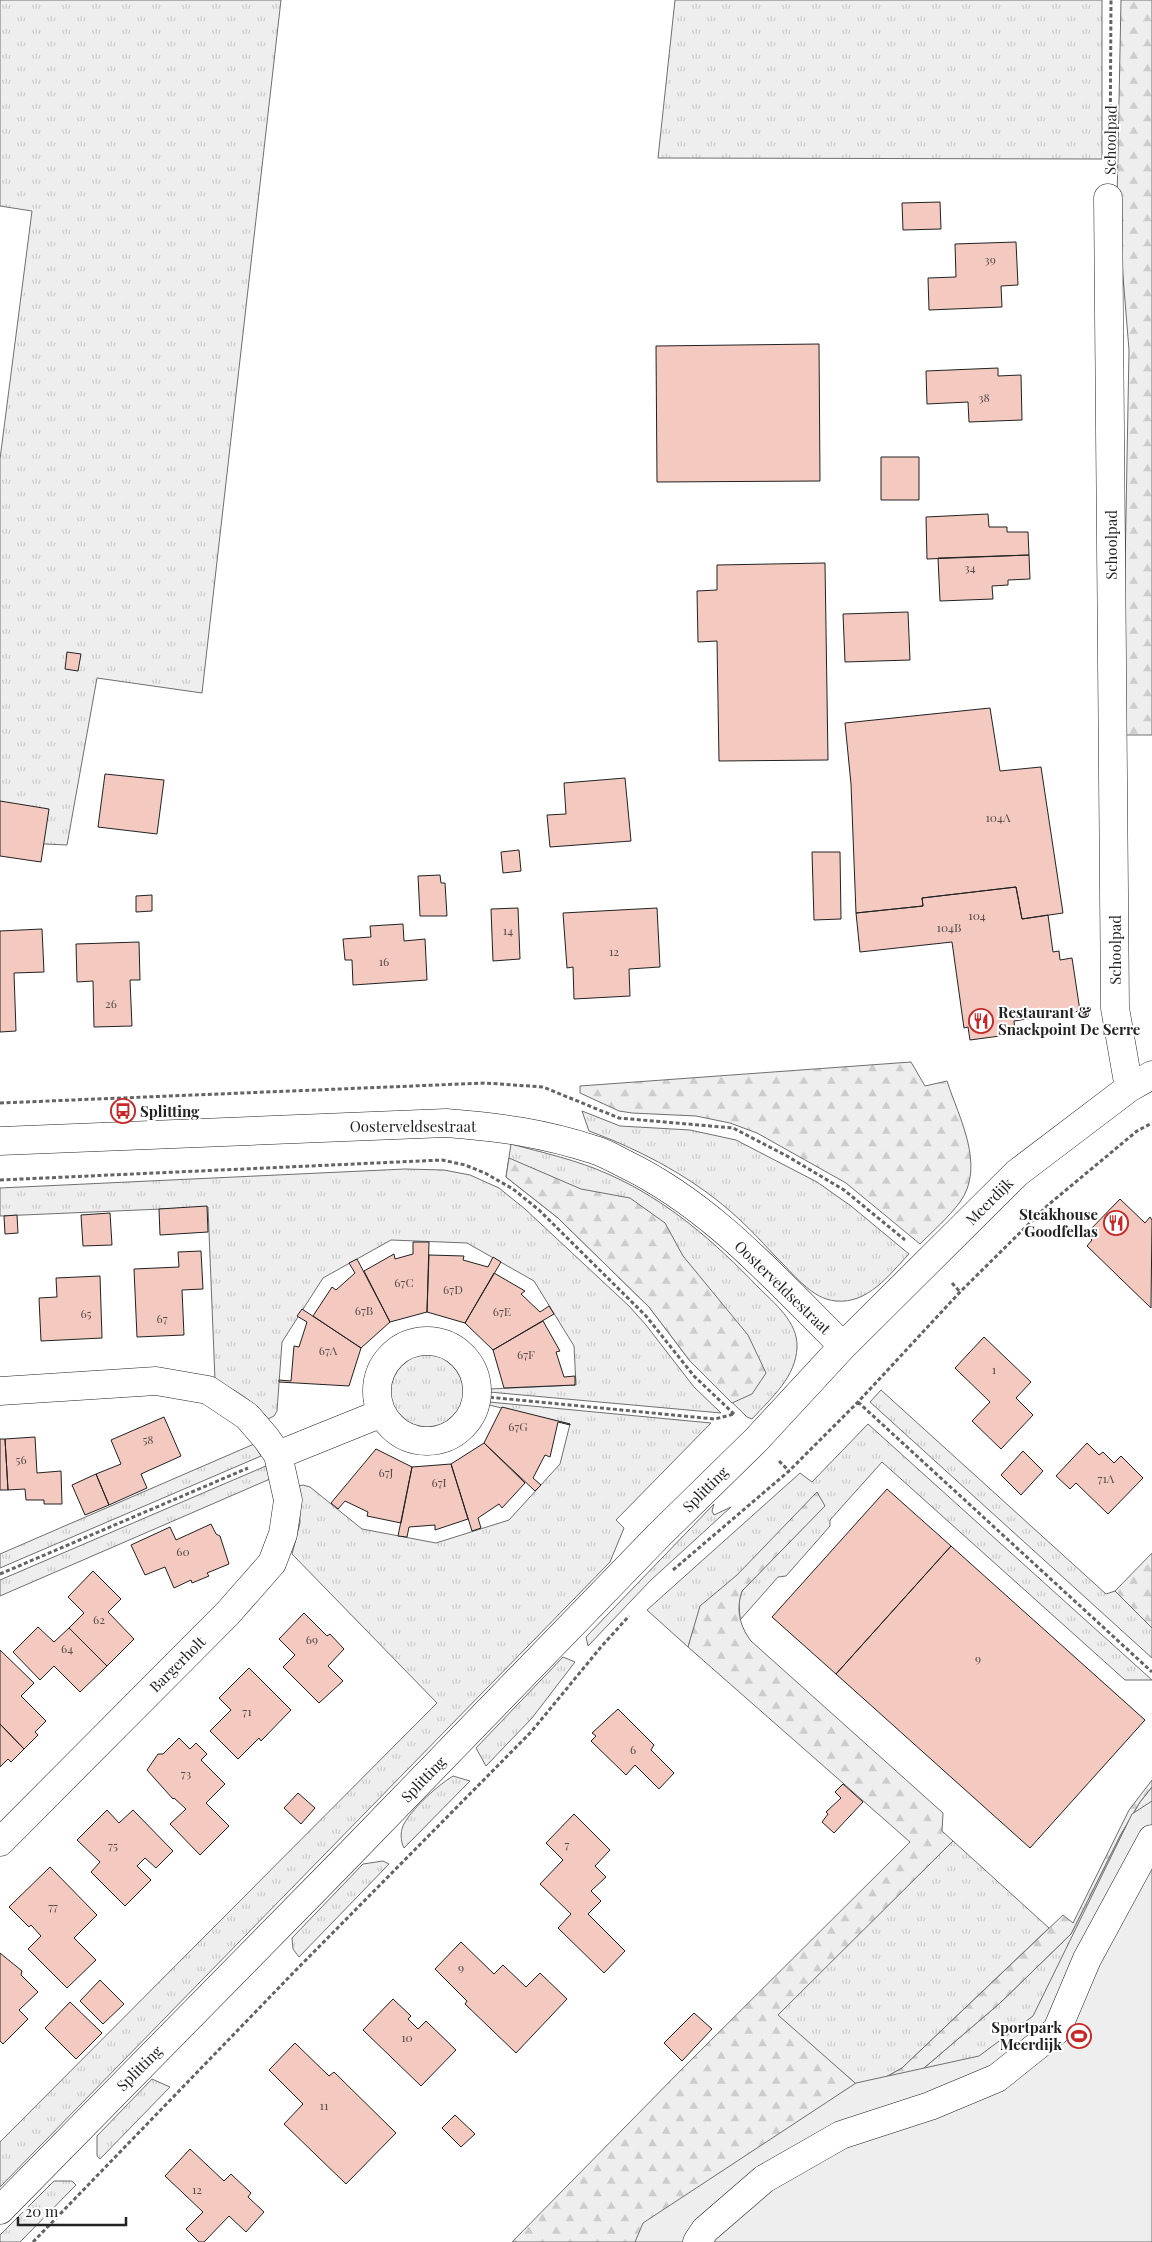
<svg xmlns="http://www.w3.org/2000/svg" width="1152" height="2242" font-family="'Playfair Display',serif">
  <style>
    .grass { fill: url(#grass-tufts); stroke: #6f6f6f }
    .forest { fill: url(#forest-firs); stroke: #6f6f6f }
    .pitch { fill: #eee; stroke: #6f6f6f }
    .building { fill: #f3c9c0; stroke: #222 }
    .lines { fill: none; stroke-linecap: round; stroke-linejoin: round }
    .minor-casing { stroke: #222; stroke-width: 29 }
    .path { stroke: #646464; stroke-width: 3; stroke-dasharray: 4 2.5; stroke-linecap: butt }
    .minor { stroke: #fff; stroke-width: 28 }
    .labels { text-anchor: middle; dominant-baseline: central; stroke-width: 4; stroke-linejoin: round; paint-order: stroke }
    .number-label { font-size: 12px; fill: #564c4a }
    .street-label { font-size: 15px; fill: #222; stroke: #fff }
    .poi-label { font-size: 15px; font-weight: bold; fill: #222; stroke: #fff; text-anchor: start }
  </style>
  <defs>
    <pattern id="grass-tufts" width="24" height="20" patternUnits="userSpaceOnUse" patternTransform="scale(1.25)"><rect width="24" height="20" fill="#eee"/><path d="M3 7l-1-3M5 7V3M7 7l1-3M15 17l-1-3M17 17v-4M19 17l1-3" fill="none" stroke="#ccc"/></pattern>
    <pattern id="forest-firs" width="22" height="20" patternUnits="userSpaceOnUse" patternTransform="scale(1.25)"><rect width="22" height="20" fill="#eee"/><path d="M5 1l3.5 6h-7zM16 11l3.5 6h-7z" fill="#ccc"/></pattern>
  </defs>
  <rect width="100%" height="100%" fill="#fff"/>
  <path class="grass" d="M0,0H281L202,693L97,678L67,845L0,842V459L32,211L0,206Z
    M675,0H1102V159L658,158Z
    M582,1111L620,1126L690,1130L736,1140L817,1182L851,1206L909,1254C889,1275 868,1304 836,1301C811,1299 793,1273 776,1257C764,1244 752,1231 739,1219C696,1179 643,1151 589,1131Z
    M511,1144C544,1153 577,1160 608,1174C667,1200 715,1242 759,1288C774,1303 798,1322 797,1347C796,1377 772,1397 752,1419L747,1417L690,1361L649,1307L558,1218L506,1177Z
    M405,1169L444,1170L470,1175L499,1188L525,1209L629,1306L646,1325L694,1387L721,1413L489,1392V1389L576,1385L574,1346L534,1281L467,1243L391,1240L323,1278L282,1342L277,1411L274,1416L268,1419C254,1401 235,1390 215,1380L208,1207L0,1216V1188Z
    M390 1391a37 37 0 1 1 74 0a37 37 0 1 1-74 0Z
    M881,1390L1106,1594L1115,1591L1152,1628V1658L870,1402Z
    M489,1402L711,1423L616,1520L624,1528L610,1562L0,2187V2142L437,1703L292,1554L300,1523L299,1486L303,1485L310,1487L362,1529L436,1543L509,1520L560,1464L570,1424L489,1405Z
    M868,1424L1152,1680H1125L882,1462L830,1520V1526L786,1576L778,1577L740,1620L739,1601L742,1591L824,1506L701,1606L688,1647L647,1610L800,1473L812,1482Z
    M254,1444L261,1456L0,1568V1554Z
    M266,1466L270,1479L0,1596V1580Z
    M714,1504L712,1511L714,1515L731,1507L651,1580L588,1646L586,1637Z
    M563,1657L575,1662L532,1718L486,1766L476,1748Z
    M453,1776L470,1781L404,1848C400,1840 400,1830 405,1822C415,1806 437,1786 453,1776Z
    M1152,1787V1809L1053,2001L998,2052L890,2097L999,2004L1071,1934L1121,1834L1140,1802Z
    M953,1841L1049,1928L902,2068L863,2090L777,2015Z
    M383,1861L389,1864L299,1957L293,1949L292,1938L363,1864Z
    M152,2079L170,2087L100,2159L97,2156V2136Z
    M54,2181H72L76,2185L20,2242H0V2235Z"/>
  <path class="forest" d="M1121,0H1152V735H1122L1129,350L1117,202Z
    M911,1062L925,1086L947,1081C959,1118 986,1166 960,1202C948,1218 933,1231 920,1244L846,1183L757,1133L730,1123L696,1116L632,1113L619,1111L580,1093V1086Z
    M509,1158L581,1189L630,1198L665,1223L683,1256L748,1335L766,1373L752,1394L732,1403L690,1361L649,1307L558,1218L506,1177Z
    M817,1492L825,1506L742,1591C736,1609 739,1625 751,1641L943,1813L942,1831L953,1841L778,2015L863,2090L902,2068L1063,1915L1073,1923L1129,1810L1152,1780V1787L1140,1802L1121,1834L1071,1934L999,2004L890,2097L660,2242H512L684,2067L910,1842L688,1647L700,1606L737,1575Z
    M1152,1553V1628L1115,1591Z"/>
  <path class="pitch" d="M1152,1801V2242H635L643,2223L856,2083L979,2056L1033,2016L1132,1814Z"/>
  <path class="building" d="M940,202L941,229L903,230L902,203Z
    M1016,242L1018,285L1001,286L1002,307L929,310L928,278L956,277L955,244Z
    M819,344L820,481L657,482L656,346Z
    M998,368V376L1021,375L1022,420L969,422L968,402L927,404L926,371Z
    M881,457H919V500H881Z
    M988,514L989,527H1007V532H1028L1029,555L927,559L926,517Z
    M1029,555L1030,579L1008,580V585L992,586L993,599L940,601L938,558Z
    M825,563L828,760L719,761L717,641L698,642L697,591L717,590V565Z
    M908,612L910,660L845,662L843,614Z
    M67,652L81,654L78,671L65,669Z
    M990,708L1000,771L1041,767L1063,913L1022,919L1016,887L922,898L923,906L856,913L851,784L845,723Z
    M105,774L164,780L157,834L98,827Z
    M625,778L631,841L550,847L547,815L566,814L564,783Z
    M0,801L49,809L41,862L0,856Z
    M519,850L521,871L503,873L501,852Z
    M812,852H840L841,919L814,920Z
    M440,875L441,883H445L447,916H420L418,876Z
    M1016,887L1022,919L1048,915L1053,952L1059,951L1060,960L1072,958L1080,1011L1014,1021L1015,1034L970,1040L968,1027L964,1028L952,942L860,952L856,913L923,906L922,898Z
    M152,895V911L136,912V896Z
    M518,908L520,959L493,961L491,909Z
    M657,908L660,967L629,969L630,996L574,999L573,967L567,968L563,913Z
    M403,924L404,941L425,939L427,980L353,985L352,960H345L343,939L371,937L370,926Z
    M42,929L44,972L14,973L16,1031L0,1032V931Z
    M139,942L140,980H130L132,1026L94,1027L93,981L77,982L76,944Z
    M1120,1199L1145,1223L1150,1217L1152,1220L1151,1308L1087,1246L1092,1240L1086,1234Z
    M207,1206L208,1232L160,1235L159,1209Z
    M110,1213L112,1245L83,1246L81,1215Z
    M17,1215L18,1233L5,1234L4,1216Z
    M413,1242H429L427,1312L390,1322L364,1271L394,1254L395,1259L413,1254Z
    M201,1251L203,1289L182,1290L184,1335L137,1337L134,1269L179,1267L178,1252Z
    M429,1255L464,1256L463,1260L488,1267L493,1257L501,1262L465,1323L427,1312Z
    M357,1259L390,1322L361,1348L313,1316L332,1287L336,1290L355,1273L349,1263Z
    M494,1273L525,1291L521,1294L540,1312L549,1306L554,1314L493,1350L465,1323Z
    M100,1276L102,1338L41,1341L39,1298L57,1297L56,1278Z
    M302,1309L361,1348L349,1386L279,1382V1380L291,1381L294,1346L299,1347L307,1322L297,1316Z
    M543,1321L560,1351L556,1352L564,1377L575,1376V1385L504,1388L493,1350Z
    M984,1337L1031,1382L1016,1398L1033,1415L1001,1449L972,1421L990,1402L955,1368Z
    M502,1407L570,1424V1425L558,1422L550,1457L545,1455L533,1478L541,1485L535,1491L484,1443Z
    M164,1417L181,1456L141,1474L147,1488L109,1505L96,1474L121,1464L111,1440Z
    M35,1437L37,1473L61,1471L62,1504H44V1500H26L25,1489L8,1490L5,1439Z
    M0,1439H5L8,1490H0Z
    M484,1443L525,1483L502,1508L499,1504L478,1518L481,1528L472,1531L451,1464Z
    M1087,1443L1099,1455L1103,1452L1114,1463L1121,1456L1143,1478L1108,1514L1076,1483L1070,1489L1056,1476Z
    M376,1449L412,1467L401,1523L367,1516L368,1512L345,1501L338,1509L331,1503Z
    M1023,1451L1043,1471L1021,1495L1001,1475Z
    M451,1464L468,1519L435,1530V1525L409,1527L407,1537L398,1536L412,1467Z
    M96,1474L109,1505L85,1515L72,1485Z
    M887,1489L951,1546L836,1674L772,1617Z
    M211,1524L216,1534L220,1536L229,1564L207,1573L209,1576L192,1583L191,1580L174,1588L165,1567L145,1575L131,1545L170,1527L176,1540Z
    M951,1546L1145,1720L1030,1848L836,1674Z
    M93,1571L121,1599L108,1612L134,1639L107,1666L69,1628L84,1613L68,1597Z
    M304,1613L327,1636L330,1634L344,1649L328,1666L343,1681L319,1703L283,1667L295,1655L279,1639Z
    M38,1627L54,1642L69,1628L107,1666L80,1692L54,1666L40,1680L13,1652Z
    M0,1650L34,1683L21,1696L46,1721L35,1732L38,1735L24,1749L0,1724Z
    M249,1668L291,1710L261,1741L259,1738L238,1759L210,1731L231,1710L219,1698Z
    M618,1709L654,1745L651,1750L674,1773L659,1789L635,1765L626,1775L591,1741L596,1736L592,1733Z
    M0,1724L24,1749L11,1762L8,1759L0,1767Z
    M179,1738L190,1749L196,1743L207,1754L201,1760L225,1784L206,1803L229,1826L200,1855L170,1824L186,1809L174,1798L173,1799L147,1770L158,1754H163Z
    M843,1784L863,1802L834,1833L822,1822L828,1814L826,1812L841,1798L835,1792Z
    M298,1793L315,1808L301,1824L284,1808Z
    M107,1810L119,1823L133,1810L173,1851L156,1868L145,1858L137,1866L151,1880L125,1906L91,1872L100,1862L77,1840Z
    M574,1814L610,1850L595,1866L606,1877L591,1891L601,1901L588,1914L625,1951L604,1973L558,1928L571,1914L540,1884L563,1860L546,1843Z
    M50,1867L97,1915L74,1938L96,1960L67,1988L28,1949L41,1936L31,1925L29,1927L9,1907Z
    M461,1942L494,1974L503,1965L526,1987L540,1973L567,1999L516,2053L465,2004L467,2001L435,1969Z
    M0,1953L22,1971L21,1975L38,1992L19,2010L28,2019L3,2044L0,2041Z
    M100,1980L124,2004L103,2024L80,2001Z
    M393,1999L411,2016L408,2019L418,2029L426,2021L456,2050L421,2086L363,2030Z
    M70,2002L102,2033L76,2059L45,2028Z
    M694,2013L712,2029L682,2061L664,2043Z
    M295,2043L329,2076L334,2072L396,2133L346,2184L284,2124L303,2104L269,2070Z
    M455,2115L475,2134L461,2147L442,2128Z
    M190,2149L224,2181L231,2174L251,2193L248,2197L264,2212L246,2232L229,2216L204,2242H199L186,2229L203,2212L165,2176Z"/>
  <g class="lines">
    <defs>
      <path id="minor" d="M1108,198L1115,1008L1129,1088
        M0,1141L446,1123C499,1127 543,1133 595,1150C605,1153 615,1159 625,1164C712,1206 775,1279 843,1346
        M377 1391a50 50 0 1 1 100 0a50 50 0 1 1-100 0Z
        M0,1391L156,1381L208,1390L247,1416L266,1438L278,1455L288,1500L283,1534L272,1563L228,1613L0,1842
        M278,1455L382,1413
        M0,2210L339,1865L660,1534L757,1439L843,1346L1017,1173L1129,1088L1152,1075
        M697,2242L705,2230L764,2179L841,2135L930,2106L997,2078L1057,2030L1087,1959L1152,1839"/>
    </defs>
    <use href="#minor" class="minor-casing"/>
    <path class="path" d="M1110,167L1111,0
      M0,1103L485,1083L543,1087L619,1118L733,1128L787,1156L844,1190L905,1240
      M0,1180L442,1160L465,1165L485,1173L513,1189L539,1210L646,1316L694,1376L735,1415
      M952,1283L960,1292
      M477,1396L715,1419L734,1414
      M858,1402L1152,1672
      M779,1461L789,1471
      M673,1570L789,1471L858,1402L960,1292L1048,1205L1137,1131L1152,1123
      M0,1574L248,1468
      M33,2242L295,1971L531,1732L601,1647L629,1616"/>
    <use href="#minor" class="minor"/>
  </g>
  <defs>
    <symbol id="restaurant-ring" viewBox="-11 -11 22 22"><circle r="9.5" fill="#fff" stroke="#c62828" stroke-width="1.5"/><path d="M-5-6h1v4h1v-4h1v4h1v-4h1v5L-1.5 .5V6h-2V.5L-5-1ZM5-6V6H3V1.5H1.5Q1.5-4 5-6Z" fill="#c62828"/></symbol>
    <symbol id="bus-ring" viewBox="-11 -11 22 22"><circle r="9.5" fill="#fff" stroke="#c62828" stroke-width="1.5"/><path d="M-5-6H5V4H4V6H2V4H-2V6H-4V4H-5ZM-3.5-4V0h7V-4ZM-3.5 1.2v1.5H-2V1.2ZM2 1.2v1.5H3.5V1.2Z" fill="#c62828"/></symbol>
    <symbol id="stadium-ring" viewBox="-11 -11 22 22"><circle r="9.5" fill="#fff" stroke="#c62828" stroke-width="1.5"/><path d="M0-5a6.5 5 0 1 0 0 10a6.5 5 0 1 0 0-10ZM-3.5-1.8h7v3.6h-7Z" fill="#c62828"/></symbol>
  </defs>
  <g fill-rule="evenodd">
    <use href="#restaurant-ring" x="967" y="1007" width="28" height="28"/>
    <use href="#bus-ring" x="109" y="1097" width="28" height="28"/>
    <use href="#restaurant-ring" x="1102" y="1209" width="28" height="28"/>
    <use href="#stadium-ring" x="1065" y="2022" width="28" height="28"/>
  </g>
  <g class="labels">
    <g class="number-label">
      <text x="990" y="259">39</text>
      <text x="984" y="397">38</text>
      <text x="970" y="567">34</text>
      <text x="998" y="817">104A</text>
      <text x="977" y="915">104</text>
      <text x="949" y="927">104B</text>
      <text x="508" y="930">14</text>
      <text x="614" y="951">12</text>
      <text x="384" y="961">16</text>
      <text x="111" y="1003">26</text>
      <text x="404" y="1282">67C</text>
      <text x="453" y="1289">67D</text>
      <text x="364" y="1310">67B</text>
      <text x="502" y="1311">67E</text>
      <text x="86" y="1313">65</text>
      <text x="162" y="1318">67</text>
      <text x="328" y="1350">67A</text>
      <text x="526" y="1354">67F</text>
      <text x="994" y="1369">1</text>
      <text x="518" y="1426">67G</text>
      <text x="148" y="1439">58</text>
      <text x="21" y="1459">56</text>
      <text x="386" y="1472">67J</text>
      <text x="1106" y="1478">71A</text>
      <text x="439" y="1482">67I</text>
      <text x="183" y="1551">60</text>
      <text x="99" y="1619">62</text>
      <text x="312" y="1639">69</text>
      <text x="67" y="1648">64</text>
      <text x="978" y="1658">9</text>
      <text x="247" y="1711">71</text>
      <text x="633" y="1749">6</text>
      <text x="186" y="1773">73</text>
      <text x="567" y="1844">7</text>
      <text x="113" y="1845">75</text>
      <text x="53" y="1906">77</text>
      <text x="461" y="1967">9</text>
      <text x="407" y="2037">10</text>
      <text x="324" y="2105">11</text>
      <text x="197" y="2189">12</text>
    </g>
    <g class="street-label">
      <text transform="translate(1110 140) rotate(-89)">Schoolpad</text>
      <text transform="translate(1111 545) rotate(-90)">Schoolpad</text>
      <text transform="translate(1115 950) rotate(-90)">Schoolpad</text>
      <text x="413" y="1126">Oosterveldsestraat</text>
      <text transform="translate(989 1201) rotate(-45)">Meerdijk</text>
      <text transform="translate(783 1287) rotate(44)">Oosterveldsestraat</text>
      <text transform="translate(705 1489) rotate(-45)">Splitting</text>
      <text transform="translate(177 1664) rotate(-45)">Bargerholt</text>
      <text transform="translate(423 1779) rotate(-46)">Splitting</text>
      <text transform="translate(139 2068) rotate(-45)">Splitting</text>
    </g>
    <g class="poi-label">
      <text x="998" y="1012">Restaurant &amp;<tspan x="998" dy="17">Snackpoint De Serre</tspan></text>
      <text x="140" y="1111">Splitting</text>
      <text x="1098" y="1214" text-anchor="end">Steakhouse<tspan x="1098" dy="17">Goodfellas</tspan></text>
      <text x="1062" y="2027" text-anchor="end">Sportpark<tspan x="1062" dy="17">Meerdijk</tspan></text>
    </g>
  </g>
  <path d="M18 2217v8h108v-8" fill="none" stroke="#222222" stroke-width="2.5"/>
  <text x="25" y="2217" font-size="15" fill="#222222" stroke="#ffffff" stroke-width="4" paint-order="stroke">20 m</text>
</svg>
